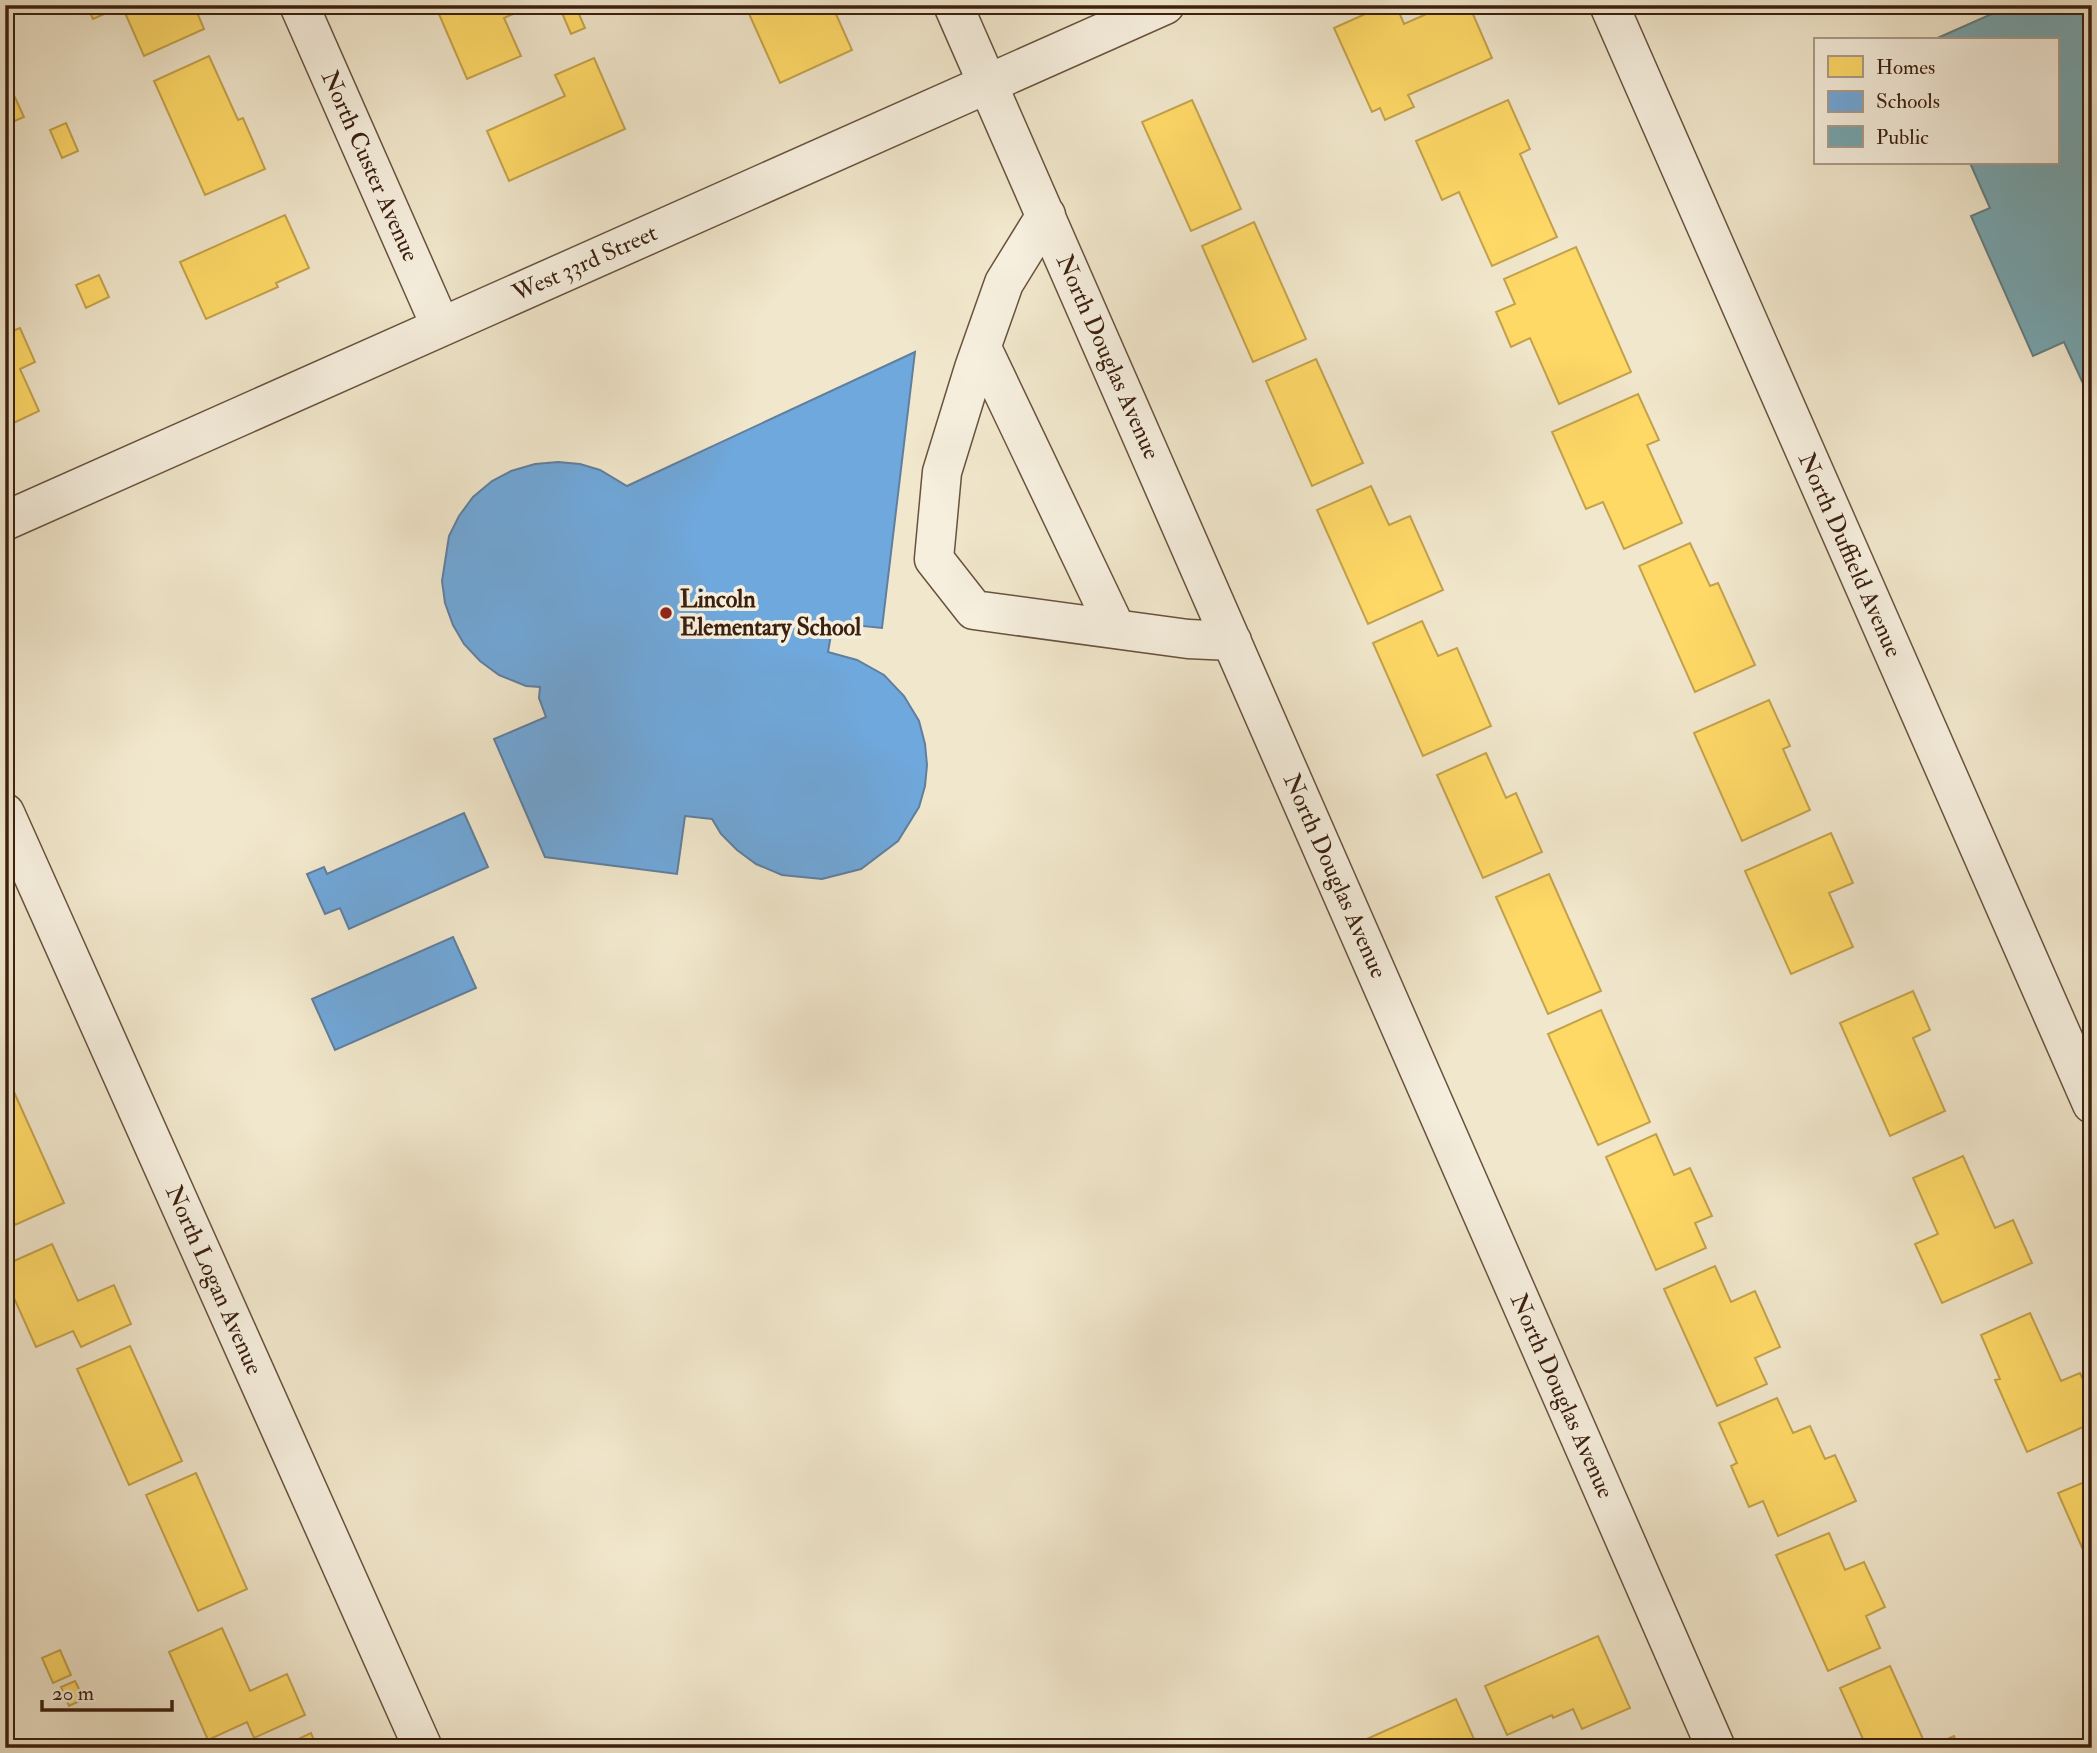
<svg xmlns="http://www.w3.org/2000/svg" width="2097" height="1753" font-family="'IM FELL Double Pica',serif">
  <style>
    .homes { fill: #ffd966; stroke: #c4a24c; stroke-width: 2 }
    .schools { fill: #6fa8dc; stroke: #607f9e; stroke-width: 2 }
    .public { fill: #76a5af; stroke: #657d7f; stroke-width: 2 }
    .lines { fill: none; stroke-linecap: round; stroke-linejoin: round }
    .minor-casing { stroke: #69523e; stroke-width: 41 }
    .minor { stroke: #f6efde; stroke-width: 38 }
    .poi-dot { fill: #8f2418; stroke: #f6efde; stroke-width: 2.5 }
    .labels { text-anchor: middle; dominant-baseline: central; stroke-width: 7; stroke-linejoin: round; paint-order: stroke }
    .street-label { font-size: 24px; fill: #3c200f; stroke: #f6efde }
    .poi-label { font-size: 24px; font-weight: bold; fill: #3c200f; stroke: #f6efde; text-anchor: start }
  </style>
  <rect width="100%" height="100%" fill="#f1e7cc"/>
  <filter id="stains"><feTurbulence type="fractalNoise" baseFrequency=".00286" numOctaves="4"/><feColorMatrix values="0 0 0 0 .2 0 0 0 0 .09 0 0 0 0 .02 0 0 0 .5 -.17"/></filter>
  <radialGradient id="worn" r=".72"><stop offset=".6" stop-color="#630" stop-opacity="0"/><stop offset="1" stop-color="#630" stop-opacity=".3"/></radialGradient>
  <path class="homes" d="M86,5H194L204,29L144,56L122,6L93,19Z
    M435,5H523L525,9L504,18L521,56L467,79Z
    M751,5H832L852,50L780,83L746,7Z
    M1385,5H1396L1404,24L1447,5H1469L1492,58L1408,95L1414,107L1385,120L1380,108L1372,112L1334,28Z
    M576,7L585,28L571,34L562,13Z
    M209,56L238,120L243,118L265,169L205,195L154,81Z
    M594,58L625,129L509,181L487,131L565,96L555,75Z
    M12,91L24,117L5,125V94Z
    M1192,100L1241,209L1191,231L1142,122Z
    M1508,100L1530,149L1520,154L1557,237L1492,266L1459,192L1442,200L1416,141Z
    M66,123L78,151L62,158L50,130Z
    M285,215L309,268L276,283L278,287L206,319L180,262Z
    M1254,222L1306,339L1253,362L1202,246Z
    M1576,247L1631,372L1559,404L1530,338L1511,347L1496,312L1515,304L1504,279Z
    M99,275L109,297L86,308L76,285Z
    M20,328L35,362L20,369L39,411L5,427V334Z
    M1316,359L1363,463L1312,486L1266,381Z
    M1638,394L1659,440L1647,445L1682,523L1624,549L1603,502L1586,509L1552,432Z
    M1371,486L1389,525L1410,516L1443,590L1368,624L1317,510Z
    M1690,543L1710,586L1718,583L1755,665L1695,692L1639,566Z
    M1422,621L1438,656L1457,648L1491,726L1423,756L1373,643Z
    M1769,700L1790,746L1783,749L1810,810L1742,841L1694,733Z
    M1486,753L1506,798L1516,793L1542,852L1483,878L1437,775Z
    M1831,833L1853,883L1829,893L1853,947L1791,974L1745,871Z
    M1549,874L1601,991L1548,1014L1496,897Z
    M1913,991L1930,1030L1913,1038L1945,1111L1890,1136L1840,1023Z
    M1601,1010L1650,1122L1598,1145L1548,1034Z
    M14,1092L64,1203L15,1225L5,1202V1095Z
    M1656,1134L1674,1175L1690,1168L1712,1216L1695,1223L1706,1248L1656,1270L1606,1157Z
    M1963,1156L1995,1228L2013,1220L2032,1263L1942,1303L1915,1244L1938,1234L1913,1178Z
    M52,1244L78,1301L114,1285L131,1324L81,1347L73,1331L36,1347L5,1278V1265Z
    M1715,1266L1731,1302L1755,1291L1780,1347L1755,1358L1767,1384L1717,1406L1664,1289Z
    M2030,1313L2061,1381L2080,1373L2092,1399V1423L2027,1452L1995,1380L2000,1379L1981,1335Z
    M130,1346L182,1461L129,1485L77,1369Z
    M1777,1398L1793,1433L1810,1426L1825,1459L1835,1455L1856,1501L1778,1536L1763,1501L1749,1507L1731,1466L1737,1463L1719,1423Z
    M196,1473L247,1589L198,1611L146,1495Z
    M2092,1479V1570L2058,1493Z
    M1829,1533L1845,1570L1864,1562L1885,1607L1866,1616L1880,1648L1828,1671L1776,1555Z
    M222,1628L250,1691L287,1674L305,1715L254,1738L247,1722L208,1740L169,1652Z
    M1598,1636L1630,1708L1582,1729L1573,1709L1553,1718L1552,1715L1507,1735L1485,1686Z
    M60,1650L71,1675L53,1683L42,1658Z
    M1890,1666L1927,1748L1954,1736L1959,1748H1867L1840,1688Z
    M75,1681L84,1699L69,1706L61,1687Z
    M1456,1699L1478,1748H1349V1747Z
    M311,1733L317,1748H279Z"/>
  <path class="schools" d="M915,352L882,628L833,623L828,652L857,660L884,675L904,696L919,721L925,744L927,765L925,786L919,807L898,841L861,869L822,879L782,875L756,864L737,850L721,834L712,819L685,816L677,874L545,857L494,739L546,717L539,698L540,687L526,686L499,675L480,661L464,644L453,625L445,603L442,581L449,536L459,516L473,497L492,481L511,471L535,464L558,462L580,464L600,470L627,486Z
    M464,813L488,867L349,929L340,908L325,914L307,874L324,867L327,874Z
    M453,937L476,988L335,1050L312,999Z"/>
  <path class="public" d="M2012,5H2092V403L2064,342L2033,356L1971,216L1990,208L1970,163H2057V40H1933Z"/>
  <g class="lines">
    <defs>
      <path id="minor" d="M299,5L441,327
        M953,5L1716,1748
        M1609,5L2092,1104
        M1046,215L1004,283L974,368L942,472L934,559L974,610L1188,639L1232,641
        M982,348L1116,629
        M5,521L1165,5
        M5,813L423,1748"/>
    </defs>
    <use href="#minor" class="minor-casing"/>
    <use href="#minor" class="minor"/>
  </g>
  <circle class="poi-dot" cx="666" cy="613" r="7"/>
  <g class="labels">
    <g class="street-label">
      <text transform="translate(370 166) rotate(66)">North Custer Avenue</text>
      <text transform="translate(585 263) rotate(-24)">West 33rd Street</text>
      <text transform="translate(1108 357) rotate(66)">North Douglas Avenue</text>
      <text transform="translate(1850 555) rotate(66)">North Duffield Avenue</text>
      <text transform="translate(1335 876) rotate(66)">North Douglas Avenue</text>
      <text transform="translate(214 1280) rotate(66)">North Logan Avenue</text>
      <text transform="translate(1562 1396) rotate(66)">North Douglas Avenue</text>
    </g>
    <g class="poi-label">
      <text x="680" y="599">Lincoln<tspan x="680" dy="28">Elementary School</tspan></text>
    </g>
  </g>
  <rect width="2097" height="1753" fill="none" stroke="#f1e7cc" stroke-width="28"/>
  <rect x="7" y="7" width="2083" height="1739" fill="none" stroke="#3c200f" stroke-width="3.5"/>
  <rect x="14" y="14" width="2069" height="1725" fill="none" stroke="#3c200f" stroke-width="2"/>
  <rect x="1814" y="38" width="245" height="126" fill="#f6efde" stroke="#ac9c8b" stroke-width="2"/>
  <rect x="1828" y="56" width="35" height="21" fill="#ffd966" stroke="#ac9c8b" stroke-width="2"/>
  <text x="1876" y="74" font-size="21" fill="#3c200f">Homes</text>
  <rect x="1828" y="91" width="35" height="21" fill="#6fa8dc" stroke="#ac9c8b" stroke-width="2"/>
  <text x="1876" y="108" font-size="21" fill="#3c200f">Schools</text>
  <rect x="1828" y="126" width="35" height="21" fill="#76a5af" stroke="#ac9c8b" stroke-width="2"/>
  <text x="1876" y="144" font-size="21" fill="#3c200f">Public</text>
  <path d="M42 1700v10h130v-10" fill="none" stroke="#3c200f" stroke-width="3.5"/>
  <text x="52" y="1700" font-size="21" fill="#3c200f" stroke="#f6efde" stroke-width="5" paint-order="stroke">20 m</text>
  <rect width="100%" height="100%" filter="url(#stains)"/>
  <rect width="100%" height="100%" fill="url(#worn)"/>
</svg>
